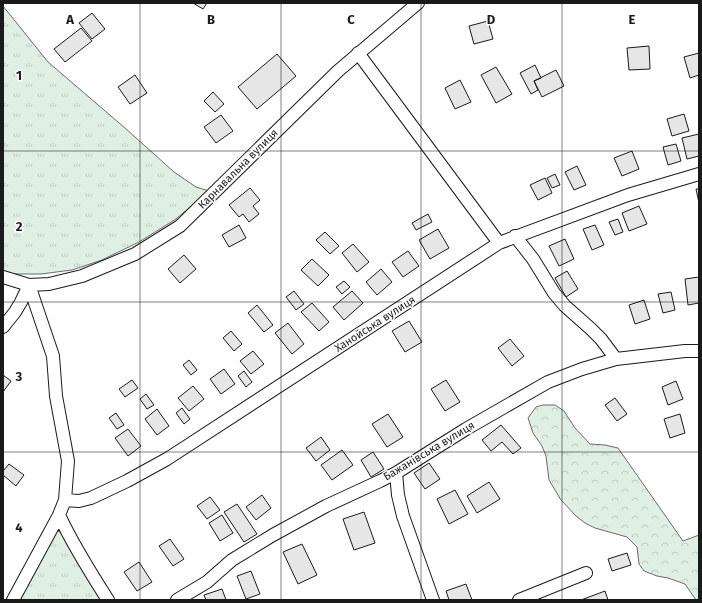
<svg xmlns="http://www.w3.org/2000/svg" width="702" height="603" font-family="'Fira Sans',sans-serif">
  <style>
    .grass { fill: url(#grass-tufts); stroke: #6a6a6a }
    .forest { fill: url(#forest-crowns); stroke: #6a6a6a }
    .building { fill: #e6e6e6; stroke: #1a1a1a }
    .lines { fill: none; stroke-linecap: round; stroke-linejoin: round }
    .street-casing { stroke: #1a1a1a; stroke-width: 14 }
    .street { stroke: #fff; stroke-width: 12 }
    .grid { fill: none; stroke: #1a1a1a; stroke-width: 1; stroke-opacity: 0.55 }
    .labels { text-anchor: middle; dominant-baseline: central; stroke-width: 3; stroke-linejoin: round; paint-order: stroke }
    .street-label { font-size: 11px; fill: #1a1a1a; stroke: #fff }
    .grid-label { font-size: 13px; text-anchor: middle; font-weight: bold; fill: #1a1a1a; stroke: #fff; stroke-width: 3; stroke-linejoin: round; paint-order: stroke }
  </style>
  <defs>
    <pattern id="grass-tufts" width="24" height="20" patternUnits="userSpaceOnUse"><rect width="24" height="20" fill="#e0efe3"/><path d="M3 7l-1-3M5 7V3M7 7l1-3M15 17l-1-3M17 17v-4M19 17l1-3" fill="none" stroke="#c0ccc2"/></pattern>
    <pattern id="forest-crowns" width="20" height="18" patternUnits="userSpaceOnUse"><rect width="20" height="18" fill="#e0efe3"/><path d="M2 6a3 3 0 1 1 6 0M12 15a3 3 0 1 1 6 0" fill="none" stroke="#c0ccc2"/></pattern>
  </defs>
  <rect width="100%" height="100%" fill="#fff"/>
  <path class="grass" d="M3,6L48,62L125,128L174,172L196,187L209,191L176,219L139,242L102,260L72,270L41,274H9L3,273Z
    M56,529L63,535L101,600H18Z"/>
  <path class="forest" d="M543,405H555L564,411L575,428L590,444L605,445L618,448L683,541L699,535V600H696L685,584L668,578L657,576L644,571L639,564L637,547L627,537L595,528L585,523L576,516L561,500L549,480L546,456L542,446L533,433L528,418L536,407Z"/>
  <path class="building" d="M193,3H207L203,9Z
    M92,13L105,29L92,39L79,23Z
    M488,21L493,39L474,44L469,26Z
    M81,28L92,41L65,62L54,49Z
    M649,46L650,69L629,70L627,48Z
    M699,53V75L690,78L684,57Z
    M277,54L296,76L257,109L238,87Z
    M535,65L541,78L534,81L538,90L531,94L520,73Z
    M496,67L512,94L496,103L481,75Z
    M556,70L564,86L542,97L534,81Z
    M135,75L147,93L130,104L118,87Z
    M460,80L471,102L455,109L445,88Z
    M213,92L224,104L215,112L204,101Z
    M684,114L689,131L672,136L667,119Z
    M221,115L233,131L216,143L204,127Z
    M699,134V156L687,159L682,138Z
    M676,144L681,161L668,165L663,147Z
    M632,151L639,169L622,176L614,158Z
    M577,166L586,185L574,190L565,172Z
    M555,174L560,185L552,188L547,178Z
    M545,178L552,193L538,200L530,185Z
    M250,188L260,200L253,206L259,214L249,222L243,214L239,217L229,205Z
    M696,189H699V203Z
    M639,206L647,224L629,231L622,213Z
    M428,214L432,222L416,230L412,223Z
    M618,219L623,232L615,235L609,222Z
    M239,225L246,238L229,247L222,235Z
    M595,225L604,245L592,250L583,229Z
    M438,229L449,248L430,259L419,240Z
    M325,232L339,246L330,254L316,240Z
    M565,239L574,259L559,266L549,246Z
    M353,244L369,262L357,272L342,253Z
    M408,251L419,266L403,277L392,262Z
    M184,255L196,269L180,283L168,269Z
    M312,259L329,275L318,286L301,270Z
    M381,269L392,282L377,295L366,282Z
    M567,271L578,289L566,297L555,278Z
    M699,277V303L688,305L685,279Z
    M344,281L350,287L342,294L336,287Z
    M294,291L304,304L296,310L286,297Z
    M352,291L363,303L344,320L333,307Z
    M671,292L675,310L663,313L658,294Z
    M644,300L650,319L635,324L629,305Z
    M312,303L329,322L319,331L301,312Z
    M257,305L273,325L264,332L248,313Z
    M409,321L422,342L405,352L392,331Z
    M288,323L304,344L292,354L275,333Z
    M231,331L242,344L234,351L223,338Z
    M510,339L524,356L512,366L498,348Z
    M253,351L264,364L251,374L240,361Z
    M189,360L197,370L191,375L183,365Z
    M224,369L235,384L221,394L210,379Z
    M244,371L252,382L246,387L238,376Z
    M3,375L11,381L3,392Z
    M132,380L138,388L125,397L119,389Z
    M446,380L460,402L445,411L431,389Z
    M676,381L683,399L668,405L662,387Z
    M193,386L204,399L189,411L178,398Z
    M146,394L154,405L147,409L140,399Z
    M615,398L627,414L617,421L605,405Z
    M182,408L190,419L184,424L176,413Z
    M157,409L169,426L157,435L145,419Z
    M116,413L124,425L117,429L109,418Z
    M388,414L403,437L387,447L372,424Z
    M680,414L685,433L670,438L664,419Z
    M501,425L521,448L513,454L502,442L491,451L482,440Z
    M128,429L141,446L128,456L115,438Z
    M321,437L330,450L316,461L306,448Z
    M342,450L353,465L332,480L321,465Z
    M373,452L384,469L371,477L361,460Z
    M429,463L440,479L425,489L414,473Z
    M9,464L24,475L16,486L3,475V471Z
    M489,482L500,499L477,513L467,496Z
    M455,490L468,514L449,524L437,499Z
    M262,495L271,508L256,520L246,507Z
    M210,497L220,510L207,519L197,506Z
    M237,504L257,534L244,542L224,512Z
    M364,512L375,543L354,550L343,519Z
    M222,515L233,533L220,541L209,523Z
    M170,539L184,559L173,566L159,546Z
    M302,544L317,575L298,584L283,552Z
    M627,553L631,565L612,571L608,559Z
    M139,562L152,582L137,591L124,572Z
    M251,571L260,594L246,599L237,576Z
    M466,584L472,600H449L446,591Z
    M222,589L226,600H206L204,595Z
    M605,591L608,600H581Z"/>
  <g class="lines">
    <defs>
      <path id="street" d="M358,53L499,243
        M515,236L533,259L554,293L565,306L591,329L601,339L616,359
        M3,277L29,285L49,284L82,276L135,254L180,226L338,71L418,3
        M3,327L15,312L21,302L29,285
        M396,473L398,495L403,516L433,600
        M65,500L79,501L91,498L127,481L167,459L499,243L628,195L699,174
        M59,515C73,545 90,572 108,600
        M13,600L59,515L65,500L68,461L56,396L53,356L29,285
        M177,600L207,582L232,560L273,535L326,506L380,481L396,473L466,429L548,382L582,369L616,359L685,351H699
        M519,600L586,573"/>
    </defs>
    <use href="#street" class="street-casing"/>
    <use href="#street" class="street"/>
  </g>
  <path class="grid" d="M140,3V600M281,3V600M421,3V600M562,3V600M3,151H699M3,302H699M3,452H699"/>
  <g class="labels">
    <g class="street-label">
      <text transform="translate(238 169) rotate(-45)">Карнавальна вулиця</text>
      <text transform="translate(375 324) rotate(-33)">Ханойська вулиця</text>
      <text transform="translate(429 451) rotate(-31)">Бажанівська вулиця</text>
    </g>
  </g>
  <g class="grid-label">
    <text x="70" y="24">A</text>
    <text x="211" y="24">B</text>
    <text x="351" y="24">C</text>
    <text x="491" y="24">D</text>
    <text x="632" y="24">E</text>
    <text x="19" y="80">1</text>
    <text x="19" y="231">2</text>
    <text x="19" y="381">3</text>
    <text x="19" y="532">4</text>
  </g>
  <rect width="702" height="603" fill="none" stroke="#1a1a1a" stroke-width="8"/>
</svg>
